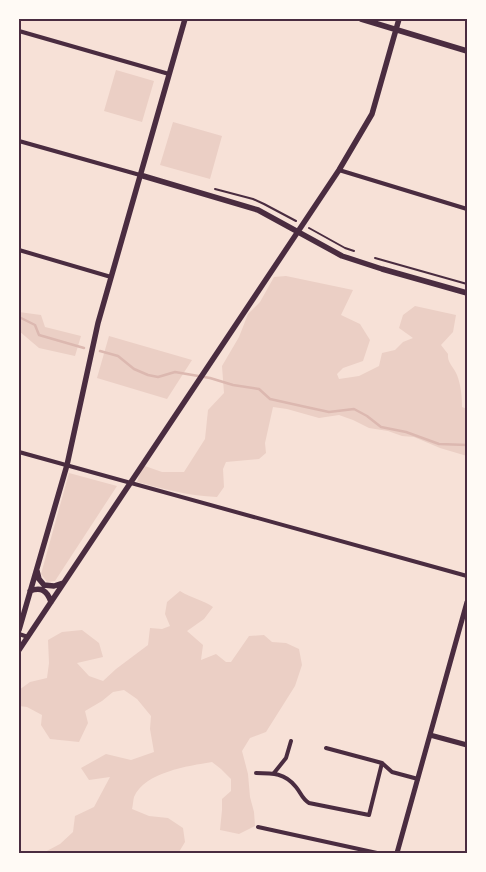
<svg xmlns="http://www.w3.org/2000/svg" width="486" height="872" font-family="'Titillium Web',sans-serif">
  <style>
    .green { fill: #ebcfc5 }
    .lines { fill: none; stroke-linecap: round; stroke-linejoin: round }
    .stream { stroke: #dcb8b0; stroke-width: 2.5 }
    .path { stroke: #4a2c40; stroke-width: 2 }
    .minor { stroke: #4a2c40; stroke-width: 4 }
    .tertiary { stroke: #4a2c40; stroke-width: 5 }
    .secondary { stroke: #4a2c40; stroke-width: 5.5 }
    .neatline { fill: none; stroke: #4a2c40; stroke-width: 2 }
  </style>
  <rect width="100%" height="100%" fill="#f7e1d7"/>
  <path class="green" d="M116,70L154,81L142,122L104,111Z
    M173,122L222,136L210,179L160,165Z
    M286,276L353,290L341,315L360,324L370,340L363,361L343,368L337,374L339,379L359,376L379,366L382,353L395,350L403,342L413,338L399,328L403,315L415,306L456,315L453,332L441,345L448,354C447,363 454,367 457,375C461,386 462,396 462,407L467,409V456L440,448L414,437L402,436L388,431L369,428L353,420L339,415L319,418L287,409L273,407L265,443L266,453L259,459L226,462L223,469L224,487L217,497C189,496 164,489 137,482L142,465L162,472H184L205,439L208,410L224,393L222,366L239,337L248,314L260,302L274,277Z
    M19,312L41,315L45,327L81,336L75,356L39,348L19,331Z
    M109,336L192,360L167,399L97,378Z
    M69,473L117,486L55,581L47,582L41,574Z
    M180,591C191,598 203,600 213,607L204,619L187,631L203,645L201,660L216,654L226,662H231L249,636L264,635L272,642L286,643L299,649L302,665L295,686L266,732L250,738L242,751L248,774L250,797L254,812L255,826L239,834L220,830L222,810V799L231,791V779L221,769L212,762C188,766 145,772 134,797C133,801 133,805 132,809L149,816L168,818L183,828L185,842L179,852L170,853L149,852L147,853H43L60,844L73,832L75,816L94,807L110,777L89,780L81,768L106,754L131,760L154,752L150,729L151,716L137,699L124,690L113,692L102,701L85,711L88,723L79,742L50,739L41,725L42,715L27,707L19,706V690L30,682L47,678L49,663L48,640L62,632L82,630L99,643L103,657L77,663L89,676L103,681L116,669L148,645L150,628L162,629L170,626L165,614L167,602Z"/>
  <g class="lines">
    <path class="stream" d="M19,317L35,325L39,335L84,348
      M100,351L118,356L134,369L148,375L158,377L175,372L210,378L233,385L259,389L270,399L306,407L329,412L354,409L367,416L381,427L406,432L439,444L467,445"/>
    <path class="path" d="M215,189L253,199L264,204L296,221
      M309,228L345,248L354,251
      M375,258L467,284"/>
    <path class="minor" d="M19,31L169,74
      M19,141L140,175
      M339,170L467,209
      M19,250L111,277
      M19,452L467,576
      M19,634L28,637
      M326,748L382,763L392,772L418,779
      M256,773C273,773 285,773 296,787C301,793 302,799 309,803L369,815L382,763
      M274,773L286,758L291,741
      M258,827L377,853"/>
    <path class="tertiary" d="M430,735L467,745
      M397,853L467,602"/>
    <path class="secondary" d="M361,19L467,51
      M140,175L258,210L342,256L382,269L467,293
      M37,571L39,579L44,585L54,586L63,583
      M30,591C41,587 47,590 51,602
      M19,630L67,465L98,323L185,19
      M19,650L339,170L372,114L399,19"/>
  </g>
  <rect width="486" height="872" fill="none" stroke="#fffaf5" stroke-width="40"/>
  <rect x="20" y="20" width="446" height="832" class="neatline"/>
</svg>
